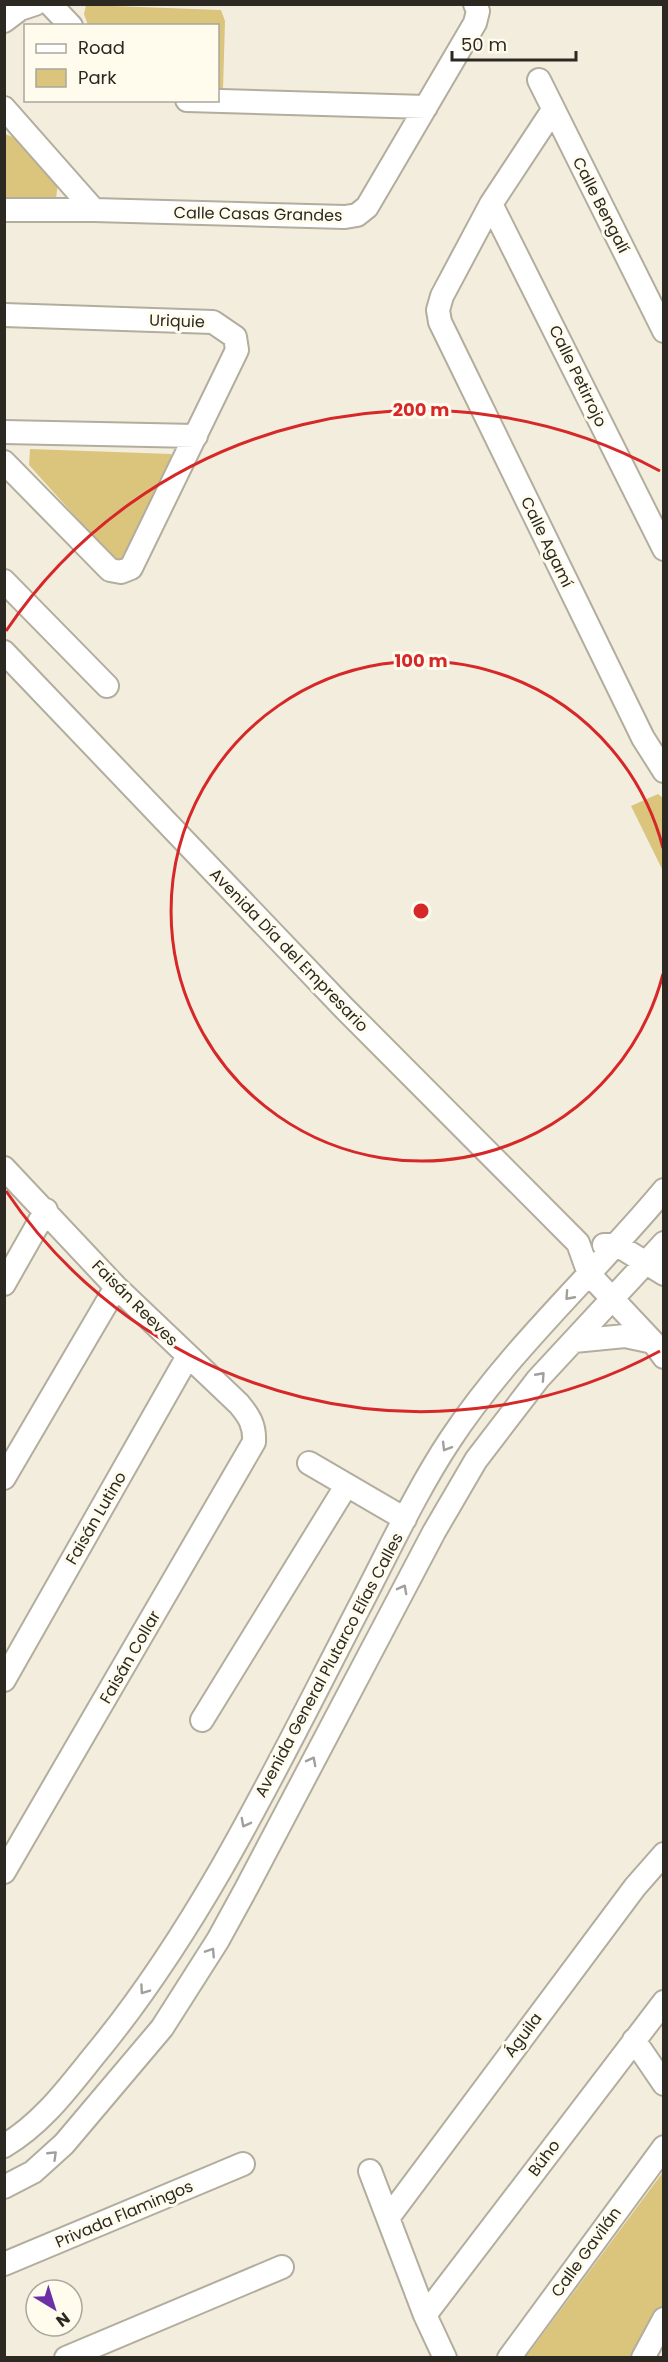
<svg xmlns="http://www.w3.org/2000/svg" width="668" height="2362" font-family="Poppins,sans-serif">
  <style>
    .green { fill: #dbc57d }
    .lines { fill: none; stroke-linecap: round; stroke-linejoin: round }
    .minor-casing { stroke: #b2ad9d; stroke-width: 26 }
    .minor { stroke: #fff; stroke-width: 22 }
    .oneway { stroke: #a09f9c }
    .ring { fill: none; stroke: #d62828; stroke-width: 3 }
    .labels { text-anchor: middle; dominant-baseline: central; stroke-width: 6; stroke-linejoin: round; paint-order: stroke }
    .street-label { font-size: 16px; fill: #2b2922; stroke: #fffbed }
    .centre { fill: #d62828; stroke: #fffbed; stroke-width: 3 }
    .ring-label { font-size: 18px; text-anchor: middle; font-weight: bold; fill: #d62828; stroke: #fffbed; stroke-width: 6; stroke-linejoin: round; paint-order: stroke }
  </style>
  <rect width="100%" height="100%" fill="#f3eddd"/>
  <path class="green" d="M86,5L221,10L225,21L223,89H218V26L88,25L84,14Z
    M5,134L13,137L58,182L56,199L5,204Z
    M30,449L171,454L177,468L120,566L29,465Z
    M658,794L663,798V871L631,806Z
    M663,2172V2310L634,2357L525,2358Z"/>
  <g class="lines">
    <defs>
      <path id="minor" d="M50,4L71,26
        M4,21L20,9L35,4
        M539,80L664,331
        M187,100L426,107
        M4,108L94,210
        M553,110L491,204L442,296L438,310L440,322L643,738L664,771
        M491,204L664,549
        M4,210H94L345,217L357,215L367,207L475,23L478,11L475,4
        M4,315L213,322L235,337L237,350L131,568L121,572L110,570L4,462
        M4,432L196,436
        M4,581L107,686
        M4,652L344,1008L578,1243L589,1274L653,1342L664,1357
        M4,1168L116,1287L239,1404C249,1416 255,1425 254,1442L4,1872
        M604,1245H617L664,1274
        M4,1284L46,1210
        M574,1341L625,1336L653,1342
        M309,1463L405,1519
        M4,1478L116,1287
        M4,1680L188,1356
        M202,1720L346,1486
        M634,2040L664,2084
        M4,2146C46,2121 72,2082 102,2046C210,1912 284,1751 363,1600C391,1546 417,1490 450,1440C510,1349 594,1274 664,1190
        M370,2171L425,2315L445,2358
        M4,2187L33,2172L64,2144L162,2028L218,1940L247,1887L434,1532L476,1460L538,1379L664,1243
        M388,2218L635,1887L664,1854
        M4,2264L243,2164
        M425,2315L664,2002
        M66,2358L282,2267
        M509,2358L664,2147
        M643,2358L664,2319"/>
    </defs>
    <use href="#minor" class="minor-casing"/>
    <use href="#minor" class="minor"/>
  </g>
  <defs><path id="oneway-chevron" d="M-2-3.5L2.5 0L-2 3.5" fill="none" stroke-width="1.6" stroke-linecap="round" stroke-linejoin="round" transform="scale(1.5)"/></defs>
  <g class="oneway">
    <use href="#oneway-chevron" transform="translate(569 1296) rotate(132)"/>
    <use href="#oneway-chevron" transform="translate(541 1376) rotate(-48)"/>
    <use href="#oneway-chevron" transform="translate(446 1447) rotate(121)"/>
    <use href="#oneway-chevron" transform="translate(403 1589) rotate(-62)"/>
    <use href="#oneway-chevron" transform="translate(312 1761) rotate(-62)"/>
    <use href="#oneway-chevron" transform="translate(245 1823) rotate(118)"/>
    <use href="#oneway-chevron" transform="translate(211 1952) rotate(-57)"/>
    <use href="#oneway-chevron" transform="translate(144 1990) rotate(125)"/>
    <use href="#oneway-chevron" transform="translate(53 2155) rotate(-44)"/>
  </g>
  <g class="ring">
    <path d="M663 974A250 250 0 1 1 663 848"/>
    <path d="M660 1351A501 501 0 0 1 6 1191M6 631A501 501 0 0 1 660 471"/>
  </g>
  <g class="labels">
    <g class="street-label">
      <text transform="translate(601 205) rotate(63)">Calle Bengalí</text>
      <text transform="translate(258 214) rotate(1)">Calle Casas Grandes</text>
      <text transform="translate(177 321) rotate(2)">Uriquie</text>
      <text transform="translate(578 376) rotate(64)">Calle Petirrojo</text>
      <text transform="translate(547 542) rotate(64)">Calle Agamí</text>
      <text transform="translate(289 950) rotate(46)">Avenida Día del Empresario</text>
      <text transform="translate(135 1303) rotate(45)">Faisán Reeves</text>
      <text transform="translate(96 1518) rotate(-60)">Faisán Lutino</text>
      <text transform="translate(130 1657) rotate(-60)">Faisán Collar</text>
      <text transform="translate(329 1665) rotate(-62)">Avenida General Plutarco Elías Calles</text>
      <text transform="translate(523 2035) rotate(-53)">Águila</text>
      <text transform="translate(544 2158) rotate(-53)">Búho</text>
      <text transform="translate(124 2214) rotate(-23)">Privada Flamingos</text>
      <text transform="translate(586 2252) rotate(-54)">Calle Gavilán</text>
    </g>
  </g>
  <circle cx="421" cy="911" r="9" class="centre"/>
  <g class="ring-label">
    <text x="421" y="416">200 m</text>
    <text x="421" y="667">100 m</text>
  </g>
  <rect width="668" height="2362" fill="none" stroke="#2b2922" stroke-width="12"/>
  <rect x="24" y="24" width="195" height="78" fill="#fffbed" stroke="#aaa79c" stroke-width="1.5"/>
  <rect x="36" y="44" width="30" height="9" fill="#ffffff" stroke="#aaa79c" stroke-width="1.5"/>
  <text x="78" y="54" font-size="18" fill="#2b2922">Road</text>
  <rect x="36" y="69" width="30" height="18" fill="#dbc57d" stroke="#aaa79c" stroke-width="1.5"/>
  <text x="78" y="84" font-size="18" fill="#2b2922">Park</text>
  <g transform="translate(54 2308) rotate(142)"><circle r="28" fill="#fffbed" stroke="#aaa79c" stroke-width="1.5"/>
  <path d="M0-4.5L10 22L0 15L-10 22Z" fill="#6b30a6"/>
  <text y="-9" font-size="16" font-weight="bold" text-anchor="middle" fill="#2b2922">N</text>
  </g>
  <path d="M452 51v9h124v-9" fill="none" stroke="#2b2922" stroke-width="3"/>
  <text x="461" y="51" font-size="18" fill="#2b2922" stroke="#fffbed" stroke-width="4.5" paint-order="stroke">50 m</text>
</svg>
